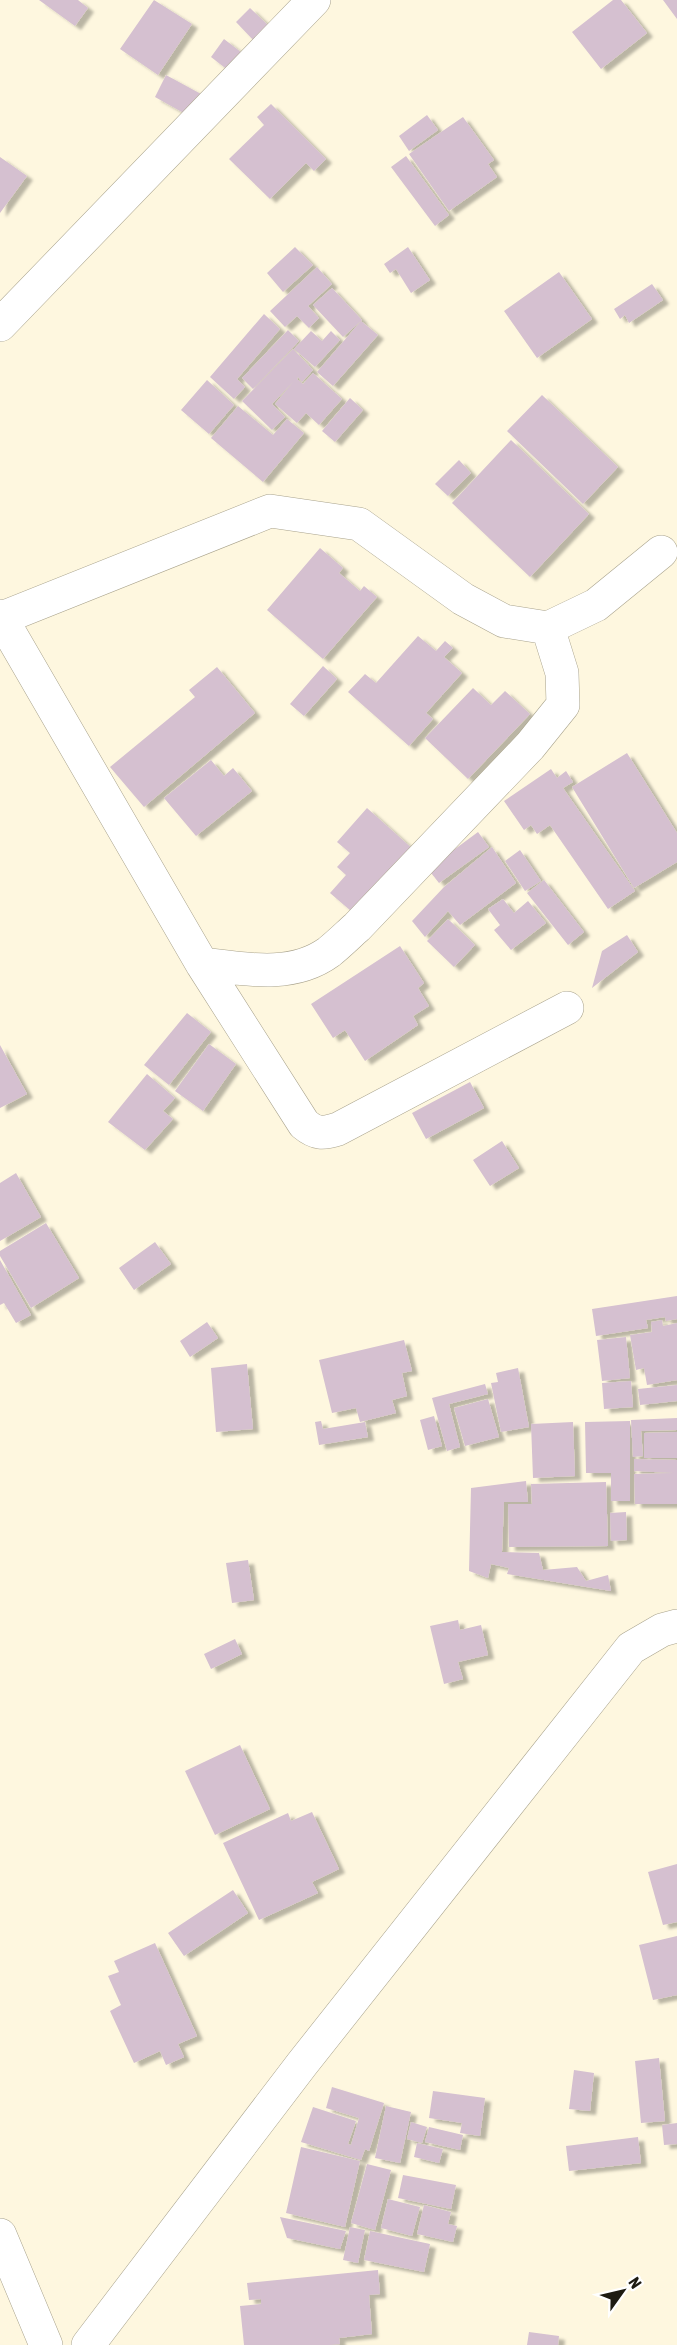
<svg xmlns="http://www.w3.org/2000/svg" width="677" height="2345" font-family="'Asap Condensed',sans-serif">
  <style>
    .building { fill: #d5c0d0; filter: url(#shadow) }
    .lines { fill: none; stroke-linecap: round; stroke-linejoin: round }
    .minor-casing { stroke: #a9a38d; stroke-width: 34 }
    .minor { stroke: #fff; stroke-width: 33 }
  </style>
  <defs>
    <filter id="shadow"><feDropShadow dx="6" dy="4" stdDeviation="1.5" flood-color="#0004"/></filter>
  </defs>
  <rect width="100%" height="100%" fill="#fef7df"/>
  <path class="building" d="M39,0H78L88,8L75,26Z
    M154,0L192,24L158,75L120,49Z
    M613,0H621L647,33L601,69L572,32Z
    M663,0H677V19Z
    M250,8L270,27L255,42L236,22Z
    M224,39L246,56L233,74L211,57Z
    M166,75L201,94L189,116L155,97Z
    M271,104L326,159L314,171L306,163L270,199L229,159L264,125L257,117Z
    M427,115L438,130L409,151L399,136Z
    M463,117L494,160L488,164L497,177L449,211L409,154Z
    M406,156L449,215L435,226L391,167Z
    M0,157L27,176L0,213Z
    M295,247L313,265L283,292L267,273Z
    M408,247L430,280L411,293L396,269L390,273L384,264Z
    M317,267L332,284L308,306L319,318L309,328L297,316L285,327L270,311Z
    M559,272L592,319L537,358L504,311Z
    M652,284L663,300L629,323L625,315L620,319L614,309Z
    M332,288L362,320L343,337L313,305Z
    M264,314L280,329L237,379L245,387L234,399L210,377Z
    M361,321L378,335L333,386L317,372Z
    M288,330L299,341L253,389L242,378Z
    M311,331L322,341L331,331L340,340L315,367L294,349Z
    M293,349L313,370L302,382L298,377L297,379L303,384L313,373L342,399L319,425L306,413L297,423L275,404L293,382L272,404L285,417L272,430L242,401Z
    M207,380L234,405L209,434L181,410Z
    M542,395L618,467L583,504L507,431Z
    M350,398L363,410L335,442L322,431Z
    M238,406L273,435L287,419L304,433L263,482L211,438Z
    M511,440L589,514L530,577L452,503Z
    M459,460L471,473L448,496L435,484Z
    M320,548L343,568L339,573L360,591L364,586L377,597L323,659L267,610Z
    M418,636L436,651L445,641L453,648L444,657L462,673L426,713L433,719L409,746L348,692L365,674L376,683Z
    M323,666L337,679L304,716L290,704Z
    M217,667L255,713L144,807L110,767L195,697L189,690Z
    M473,688L491,705L505,691L530,714L468,779L425,738Z
    M627,753L677,833V862L634,888L572,787Z
    M211,760L224,776L233,768L252,791L196,836L164,798Z
    M551,769L557,778L566,771L573,782L563,788L635,891L608,909L550,825L537,834L531,825L524,830L504,801Z
    M367,808L415,851L351,911L330,893L346,875L337,867L350,853L337,842Z
    M478,832L489,847L439,883L428,869Z
    M492,847L516,883L460,925L448,911L425,937L412,921L444,887Z
    M520,850L541,881L525,891L505,861Z
    M544,880L584,932L568,945L527,893Z
    M503,899L514,913L528,901L546,923L511,950L494,930L500,925L488,909Z
    M448,919L475,945L454,967L427,941Z
    M627,935L638,952L592,988L602,951Z
    M400,946L424,983L418,988L429,1006L413,1016L418,1025L365,1061L345,1030L333,1038L311,1004Z
    M187,1013L211,1032L169,1085L144,1065Z
    M209,1044L236,1064L203,1111L175,1091Z
    M0,1045L27,1094L0,1108Z
    M147,1074L175,1098L163,1111L173,1119L145,1150L108,1122Z
    M470,1082L484,1108L426,1139L412,1113Z
    M502,1141L519,1168L490,1186L473,1160Z
    M16,1173L41,1217L0,1241V1183Z
    M46,1223L79,1278L31,1308L0,1256V1251Z
    M155,1242L171,1264L134,1290L119,1268Z
    M0,1260L31,1315L16,1323L4,1303L0,1305Z
    M677,1296V1319L666,1321L665,1317L646,1320L648,1328L596,1336L592,1309Z
    M662,1320L663,1326L677,1323V1380L647,1385L644,1368L636,1370L630,1335L652,1332L651,1322Z
    M207,1322L218,1338L190,1357L180,1341Z
    M626,1337L630,1378L602,1381L597,1340Z
    M404,1340L412,1371L402,1373L407,1396L392,1400L396,1413L360,1422L356,1408L332,1413L319,1360Z
    M247,1364L253,1429L216,1432L211,1368Z
    M518,1368L529,1427L501,1432L491,1383L498,1382L496,1373Z
    M631,1381L633,1407L604,1409L602,1383Z
    M485,1384L488,1394L449,1404L460,1447L447,1451L432,1398Z
    M677,1385V1401L640,1405L638,1389Z
    M488,1399L499,1437L465,1446L454,1408Z
    M434,1416L442,1446L428,1450L420,1420Z
    M677,1418V1430L641,1431L643,1456L633,1457L631,1420Z
    M321,1421L323,1429L365,1422L368,1437L319,1445L315,1422Z
    M630,1421V1501H611V1473H586L585,1422Z
    M573,1422L575,1476L533,1478L531,1424Z
    M677,1432V1458H644V1433Z
    M634,1459L677,1460V1504H635L634,1474L674,1473L634,1471Z
    M526,1481L528,1502H504L502,1552L539,1553L543,1570L577,1567L586,1581L608,1575L611,1591L507,1574L509,1568L491,1564L488,1578L469,1571L471,1488Z
    M606,1482L608,1546L509,1547L508,1504H532L531,1484Z
    M626,1512L627,1540L611,1541L610,1513Z
    M248,1560L254,1600L232,1603L226,1563Z
    M458,1620L460,1630L481,1625L488,1655L458,1662L463,1679L444,1684L430,1626Z
    M235,1639L242,1654L211,1669L204,1654Z
    M240,1745L270,1809L215,1835L185,1771Z
    M312,1812L339,1869L312,1882L318,1893L259,1920L223,1843L288,1813L291,1821Z
    M677,1864V1922L663,1925L648,1872Z
    M233,1890L248,1913L184,1956L168,1933Z
    M677,1936V1995L653,2000L639,1945Z
    M155,1943L197,2036L178,2044L184,2057L166,2065L160,2051L134,2063L110,2011L121,2005L108,1976L119,1972L114,1961Z
    M659,2058L665,2121L641,2123L635,2061Z
    M574,2070L594,2073L590,2111L569,2109Z
    M332,2087L384,2103L369,2151L365,2149L361,2160L301,2142L313,2107L356,2121L348,2144L351,2145L359,2118L326,2108Z
    M433,2091L485,2098L480,2136L460,2133L462,2123L429,2118Z
    M386,2106L411,2112L400,2163L375,2158Z
    M411,2122L427,2127L422,2143L407,2139Z
    M677,2123V2144L664,2145L662,2125Z
    M429,2127L463,2135L460,2150L425,2142Z
    M638,2137L641,2163L569,2171L566,2146Z
    M417,2143L443,2149L439,2163L414,2157Z
    M301,2147L360,2161L345,2227L286,2213Z
    M367,2164L391,2170L375,2230L351,2223Z
    M403,2175L456,2185L451,2209L398,2198Z
    M388,2199L420,2207L412,2236L381,2228Z
    M424,2205L451,2212L448,2224L457,2226L453,2242L417,2234Z
    M280,2217L346,2231L340,2249L287,2238Z
    M350,2227L365,2230L358,2263L343,2260Z
    M370,2231L430,2244L424,2272L364,2260Z
    M378,2270L380,2294L369,2295L372,2334L339,2338L340,2344L330,2345H244L240,2306L261,2304V2299L249,2300L247,2283Z
    M529,2332L559,2336L558,2345H527Z"/>
  <g class="lines">
    <defs>
      <path id="minor" d="M0,325L314,0
        M0,616L202,964L304,1124C316,1134 323,1134 338,1129L567,1008
        M2,618L270,511L359,524L463,599L504,621L548,628L596,605L661,552
        M202,964C244,969 292,979 329,952C339,944 348,935 357,927L530,746L563,705L562,673L548,628
        M0,2235L46,2345
        M88,2345L302,2064L631,1648L662,1630L677,1626"/>
    </defs>
    <use href="#minor" class="minor-casing"/>
    <use href="#minor" class="minor"/>
  </g>
  <g transform="translate(623 2291) rotate(56)" stroke="#ffffff" stroke-width="4.5" paint-order="stroke">
  <path d="M0-4.5L10 22L0 15L-10 22Z" fill="#1d1b12"/>
  <text y="-9" font-size="16" font-weight="bold" text-anchor="middle" fill="#1d1b12">N</text>
  </g>
</svg>
